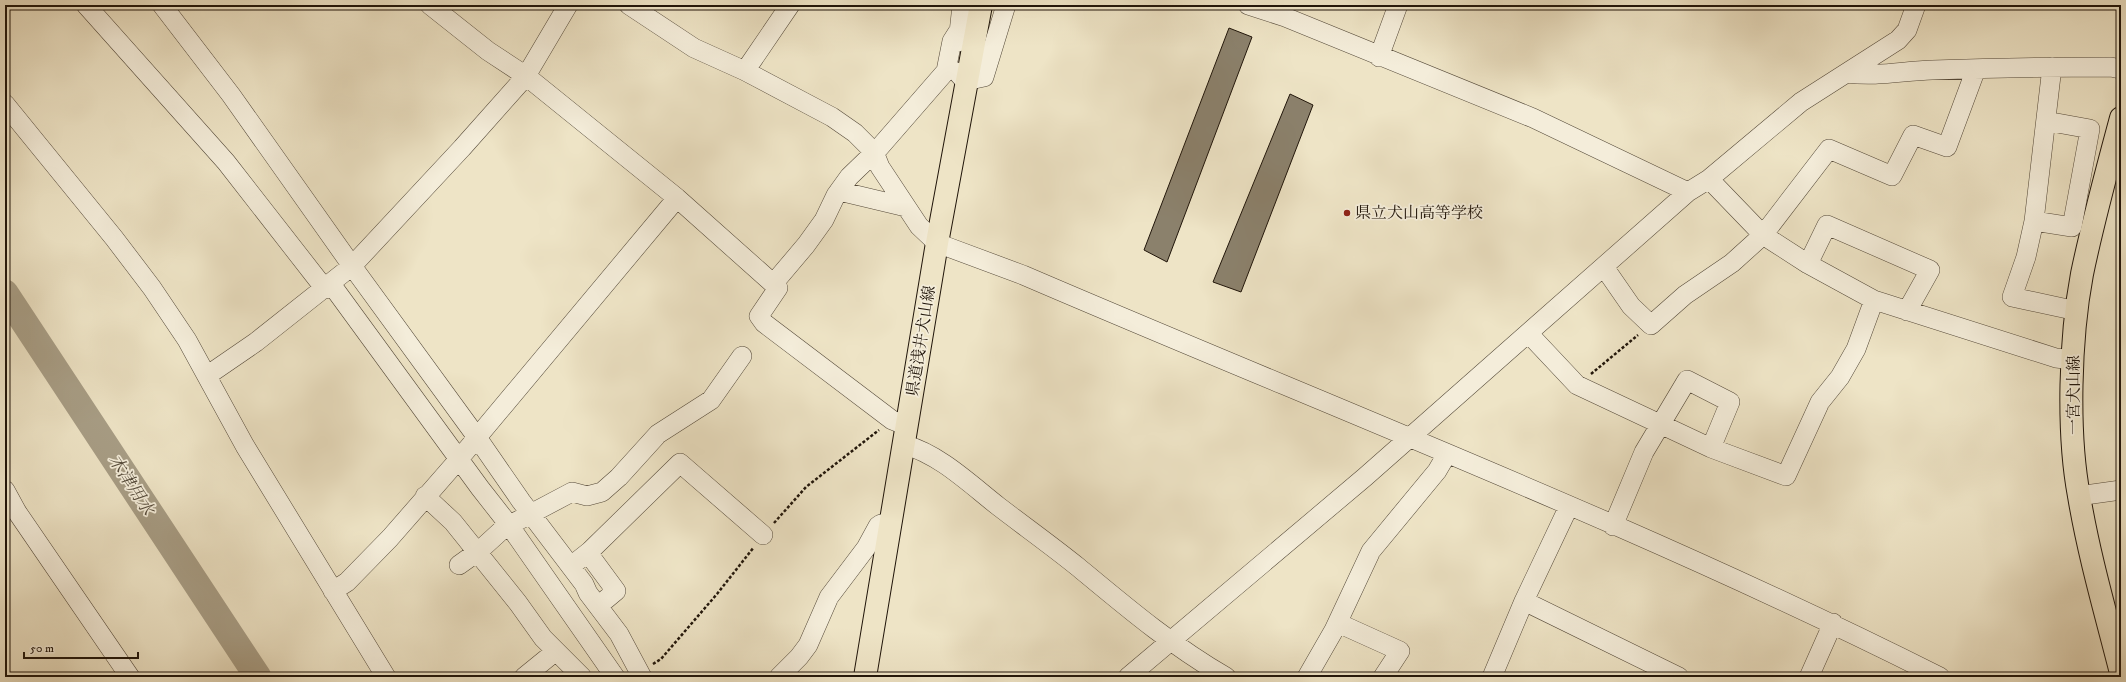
<svg xmlns="http://www.w3.org/2000/svg" width="2126" height="682" font-family="'IM FELL DW Pica','Noto Serif JP',serif">
  <style>
    .lines { fill: none; stroke-linecap: round; stroke-linejoin: round }
    .river { stroke: #a89e86; stroke-width: 27 }
    .building { fill: #8b816c; stroke: #20150a }
    .minor-casing { stroke: #544939; stroke-width: 20 }
    .major-casing { stroke: #20150a; stroke-width: 24 }
    .path { stroke: #20150a; stroke-width: 2.5; stroke-dasharray: 3 2; stroke-linecap: butt }
    .minor { stroke: #f4edda; stroke-width: 19 }
    .major { stroke: #eee4c6; stroke-width: 22 }
    .poi-dot { fill: #8f2418; stroke: #f4edda; stroke-width: 1.5 }
    .labels { text-anchor: middle; dominant-baseline: central; stroke-width: 3.5; stroke-linejoin: round; paint-order: stroke }
    .poi-label { font-size: 16px; fill: #20150a; stroke: #f4edda; text-anchor: start }
    .street-label { font-size: 16px; fill: #20150a; stroke: #f4edda }
    .water-label { font-size: 17px; font-style: italic; fill: #564c3c; stroke: #f4edda }
  </style>
  <rect width="100%" height="100%" fill="#eee4c6"/>
  <filter id="stains"><feTurbulence type="fractalNoise" baseFrequency=".005" numOctaves="4"/><feColorMatrix values="0 0 0 0 .2 0 0 0 0 .09 0 0 0 0 .02 0 0 0 .5 -.17"/></filter>
  <radialGradient id="worn" r=".72"><stop offset=".6" stop-color="#630" stop-opacity="0"/><stop offset="1" stop-color="#630" stop-opacity=".3"/></radialGradient>
  <g class="lines">
    <path class="river" d="M5,293L258,677"/>
  </g>
  <path class="building" d="M1229,28L1252,37L1167,262L1144,250Z
    M1290,94L1313,105L1241,292L1213,282Z"/>
  <g class="lines">
    <defs>
      <path id="minor" d="M86,5L226,162L325,289
        M162,5L231,95L352,266L476,436L521,501L584,584L588,593L619,634L642,677
        M430,5L488,51L526,76L677,198L778,288L759,316L764,323L892,420L907,426
        M629,5L694,48L745,71L832,117L855,133L874,152L880,167L919,226L937,243L1023,275C1330,407 1642,527 1940,677
        M1248,5L1285,17L1533,118L1688,192
        M958,42L962,5
        M1379,57L1398,5
        M2052,67L2034,221L2026,257L2012,297L2077,311
        M745,71L790,5
        M957,72L965,81L984,77L1006,5
        M1847,73C1876,77 1903,71 1932,70C1992,68 2052,67 2111,67L2120,69
        M5,104L114,238L152,288L187,340L245,446L386,677
        M1709,179L1763,235L1808,264L1874,300L2056,358L2073,360
        M839,191L906,207
        M2034,221L2072,227L2090,129L2046,121
        M1808,264L1827,225L1930,270L1907,311
        M1604,267L1631,306L1651,325L1685,295L1732,263L1763,235L1829,149L1892,176L1913,135L1947,147L1976,69
        M331,284L480,488L509,525L615,677
        M773,284L806,245L824,220L836,195L849,177L879,148L946,71L952,41L959,30
        M1529,334L1577,385L1711,448L1730,402L1687,380L1644,452L1613,526
        M208,375L256,342L352,266L462,148L526,76L568,5
        M905,445C939,454 970,484 998,506C1024,526 1052,546 1078,567C1125,606 1172,646 1226,677
        M1711,448L1786,476L1820,402L1840,377L1856,349L1874,300
        M5,490L17,512L130,677
        M425,496L453,522L518,603L543,638L582,677
        M2078,496L2121,490
        M588,553L616,591L598,606
        M459,565L480,550L504,528L572,492L587,496L602,492L619,477L658,434L711,400L742,356
        M571,566L590,551L680,463L763,535
        M333,591L347,582L390,538L459,459L677,198
        M1524,601L1679,677
        M1338,623L1400,651L1383,677
        M524,677L556,651
        M779,677L799,657L808,645L829,597L866,548L878,526L881,524L891,526
        M1128,677L1365,477L1688,192L1709,179L1801,102L1898,40L1907,30L1916,5
        M1307,677L1334,630L1371,551L1437,471L1447,454
        M1492,677L1524,601L1569,506
        M1809,677L1833,623"/>
      <path id="major" d="M2121,118C2107,170 2093,221 2082,274C2070,338 2067,432 2079,496C2089,556 2106,614 2121,673
        M865,677L937,243L981,5"/>
    </defs>
    <use href="#minor" class="minor-casing"/>
    <use href="#major" class="major-casing"/>
    <path class="path" d="M1591,374L1638,335
      M774,523L806,487L879,430
      M653,664L661,659L717,594L754,547"/>
    <use href="#minor" class="minor"/>
    <use href="#major" class="major"/>
  </g>
  <circle class="poi-dot" cx="1347" cy="213" r="4"/>
  <g class="labels">
    <g class="poi-label">
      <text x="1355" y="213">県立犬山高等学校</text>
    </g>
    <g class="street-label">
      <text transform="translate(921 341) rotate(-81)">県道浅井犬山線</text>
      <text transform="translate(2074 395) rotate(-90)">一宮犬山線</text>
    </g>
    <g class="water-label">
      <text transform="translate(131 485) rotate(57)">木津用水</text>
    </g>
  </g>
  <rect width="2126" height="682" fill="none" stroke="#eee4c6" stroke-width="20"/>
  <rect x="6" y="6" width="2114" height="670" fill="none" stroke="#20150a" stroke-width="2"/>
  <rect x="10" y="10" width="2106" height="662" fill="none" stroke="#20150a"/>
  <path d="M24 652v6h114v-6" fill="none" stroke="#20150a" stroke-width="2"/>
  <text x="30" y="652" font-size="12" fill="#20150a" stroke="#f4edda" stroke-width="3" paint-order="stroke">50 m</text>
  <rect width="100%" height="100%" filter="url(#stains)"/>
  <rect width="100%" height="100%" fill="url(#worn)"/>
</svg>
